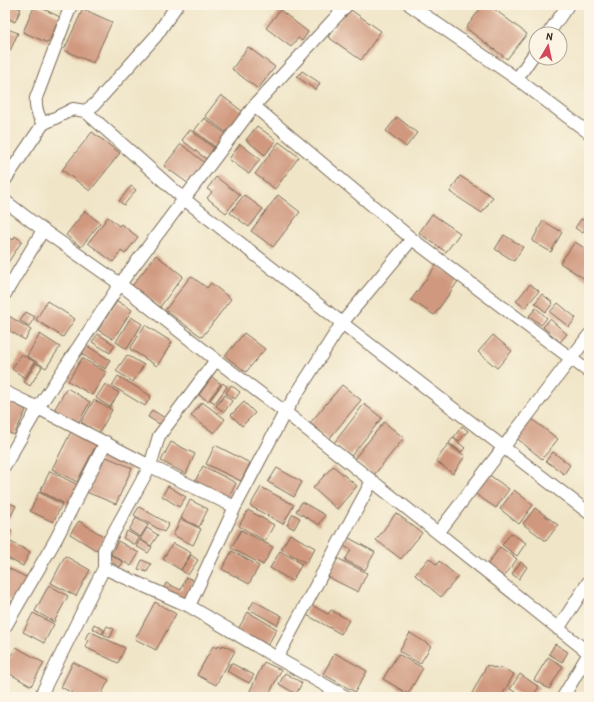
<svg xmlns="http://www.w3.org/2000/svg" width="594" height="702" font-family="'Patrick Hand',sans-serif">
  <style>
    .building { fill: #d0997f }
    .lines { fill: none; stroke-linecap: round; stroke-linejoin: round }
    .street-casing { stroke: #7a6b59; stroke-width: 14 }
    .street { stroke: #fff; stroke-width: 12 }
  </style>
  <rect width="100%" height="100%" fill="#fcf5e5"/>
  <filter id="ink" filterUnits="userSpaceOnUse"><feTurbulence type="fractalNoise" baseFrequency=".025" numOctaves="2"/><feDisplacementMap in="SourceGraphic" scale="8" xChannelSelector="R" yChannelSelector="G"/><feConvolveMatrix kernelMatrix="1 2 1 2 8 2 1 2 1" color-interpolation-filters="sRGB"/></filter>
  <filter id="wash" filterUnits="userSpaceOnUse"><feTurbulence type="fractalNoise" baseFrequency=".012" numOctaves="4" result="noise"/><feDisplacementMap in="SourceGraphic" scale="16" xChannelSelector="R" yChannelSelector="G"/><feGaussianBlur stdDeviation="0.9" result="paint"/><feColorMatrix in="noise" values="0 0 0 0 0 0 0 0 0 0 0 0 0 0 0 0 0 1.4 0 .05"/><feComposite in="paint" operator="in"/></filter>
  <g filter="url(#wash)">
    <rect width="100%" height="100%" fill="#f0e5c7"/>
    <g id="blocks">
      <path class="building" d="M9,5L21,9L15,22L5,17Z
        M35,5L60,17L48,43L23,32Z
        M483,5H489L527,34L507,59L466,28Z
        M348,8L381,31L361,60L328,37Z
        M83,9L112,22L93,63L64,50Z
        M280,10L308,32L302,41L298,38L291,47L266,28Z
        M5,28L18,33L10,51L5,49Z
        M248,47L275,67L258,89L232,69Z
        M302,71L320,83L316,90L297,77Z
        M221,95L243,112L227,133L205,116Z
        M397,117L417,133L406,147L386,131Z
        M204,118L226,134L215,147L194,131Z
        M257,126L276,140L265,155L246,140Z
        M190,130L214,148L206,159L182,140Z
        M92,132L120,153L90,191L62,170Z
        M279,142L299,157L275,189L255,174Z
        M181,144L205,163L189,184L164,166Z
        M240,144L260,159L249,174L229,159Z
        M460,176L493,197L482,213L450,192Z
        M216,177L240,195L226,213L207,198L212,192L207,189Z
        M131,186L136,190L124,205L119,201Z
        M244,195L263,209L249,227L230,213Z
        M278,195L300,212L273,247L251,231Z
        M85,211L100,223L81,247L66,235Z
        M432,214L460,233L446,252L419,233Z
        M108,217L119,226L121,224L138,237L125,254L121,251L113,262L88,243Z
        M581,219L588,223L583,233L575,228Z
        M543,221L562,232L551,252L532,241Z
        M5,235L13,240L15,236L22,241L7,264L5,262Z
        M504,235L523,247L514,261L495,249Z
        M575,242L589,251V280L588,281L560,263Z
        M156,255L183,276L160,307L132,286Z
        M437,264L459,280L434,315L411,300Z
        M191,276L207,288L211,283L231,299L202,337L165,310Z
        M530,284L539,291L525,308L516,301Z
        M542,294L553,303L546,312L535,303Z
        M47,301L75,319L63,337L36,320Z
        M117,301L132,310L113,339L98,330Z
        M558,303L576,318L569,327L550,312Z
        M536,308L547,318L541,325L529,316Z
        M26,312L35,317L29,326L20,321Z
        M6,314L31,330L25,340L5,328Z
        M131,317L142,324L127,349L116,342Z
        M550,319L567,334L560,342L543,327Z
        M145,325L172,342L157,366L130,349Z
        M244,333L265,349L246,372L225,356Z
        M40,334L60,347L46,368L27,356Z
        M98,334L115,345L110,353L92,342Z
        M493,335L512,351L497,368L478,352Z
        M87,346L110,360L105,369L82,354Z
        M21,354L35,362L25,378L12,369Z
        M127,355L144,365L133,382L116,371Z
        M82,358L106,372L92,395L68,381Z
        M36,363L42,367L30,386L24,382Z
        M118,376L151,396L145,406L112,386Z
        M212,377L221,384L208,401L199,395Z
        M223,383L227,387L215,403L210,400Z
        M105,384L119,393L110,407L96,398Z
        M231,385L240,392L235,399L226,393Z
        M342,385L361,400L329,439L310,423Z
        M67,388L90,402L78,423L54,410Z
        M225,395L232,401L224,412L216,406Z
        M5,399L26,410L14,435L5,431Z
        M94,400L112,410L99,433L81,422Z
        M202,402L225,419L214,433L191,416Z
        M244,402L255,413L242,426L231,415Z
        M364,404L382,418L351,456L334,443Z
        M152,410L165,418L161,425L148,417Z
        M529,417L558,439L542,459L514,436Z
        M384,422L404,438L374,475L354,459Z
        M462,426L468,431L459,441L454,437Z
        M71,432L96,445L77,482L52,469Z
        M453,438L465,448L461,452L449,443Z
        M171,442L195,454L186,474L161,461Z
        M448,444L465,456L453,474L436,461Z
        M215,445L250,463L241,481L206,464Z
        M553,452L570,465L564,474L546,461Z
        M102,455L132,468L116,504L86,492Z
        M203,466L236,483L228,499L194,483Z
        M333,466L357,486L337,509L313,488Z
        M277,468L302,482L294,497L268,482Z
        M50,471L80,486L69,506L40,491Z
        M488,474L509,489L496,508L474,493Z
        M168,486L186,497L179,507L162,496Z
        M261,487L294,505L283,524L250,506Z
        M514,490L533,505L519,524L500,509Z
        M39,492L62,504L53,522L30,511Z
        M190,500L208,509L199,527L181,518Z
        M7,502L16,506L6,525L5,524V506Z
        M302,502L325,515L319,525L296,511Z
        M139,507L169,524L164,532L134,515Z
        M535,508L558,525L546,541L523,524Z
        M248,510L274,525L265,541L239,526Z
        M396,513L422,533L401,559L376,540Z
        M293,514L300,518L294,529L287,525Z
        M136,518L148,525L140,537L129,530Z
        M181,519L201,529L193,545L173,535Z
        M79,521L105,537L96,550L70,534Z
        M5,527L12,530L5,543Z
        M147,528L158,535L151,546L140,539Z
        M241,530L273,547L263,565L231,548Z
        M127,531L139,538L135,545L123,538Z
        M511,533L526,543L517,556L502,545Z
        M290,534L315,548L306,563L281,549Z
        M347,537L375,552L365,570L345,560L351,550L342,545Z
        M140,540L152,547L148,553L136,546Z
        M9,541L30,552L23,566L5,557V548Z
        M118,541L139,553L131,566L111,554Z
        M173,543L191,553L181,570L163,559Z
        M500,547L517,559L504,577L487,565Z
        M232,551L259,566L249,584L222,569Z
        M280,551L302,564L292,581L270,568Z
        M109,554L123,562L120,567L107,559Z
        M191,555L198,560L188,575L181,570Z
        M65,556L90,570L76,596L51,583Z
        M337,558L367,573L358,592L328,577Z
        M429,558L437,565L439,561L458,577L441,597L415,575Z
        M142,560L151,564L147,572L138,569Z
        M521,562L527,567L519,579L512,574Z
        M6,567L28,578L15,603L5,598V569Z
        M186,577L195,581L187,600L163,590L166,583L181,590Z
        M49,585L68,596L54,622L35,611Z
        M254,601L282,616L277,625L249,609Z
        M155,602L176,614L156,650L135,639Z
        M310,604L328,614L331,610L349,620L341,634L305,614Z
        M248,612L277,629L266,648L237,631Z
        M33,613L54,624L44,643L23,632Z
        M94,624L104,630L102,634L92,628Z
        M107,626L114,629L110,638L103,634Z
        M89,631L125,648L118,663L85,647L88,640L85,639Z
        M410,633L431,646L420,664L399,651Z
        M555,644L568,652L562,662L549,654Z
        M219,645L222,647L223,645L235,651L216,685L197,675L213,646L217,648Z
        M16,647L44,663L31,686L5,671V667Z
        M335,653L367,671L355,692L323,674Z
        M398,654L423,668L408,694L383,679Z
        M548,657L563,666L549,689L534,680Z
        M73,662L109,680L100,697H80L61,687Z
        M264,662L281,670L268,697H247Z
        M231,663L254,675L249,683L227,671Z
        M487,665L494,668V667L499,669L500,667L514,674L501,697H475L471,695Z
        M285,673L302,683L296,694L279,684Z
        M520,674L539,687L532,697H523L510,689Z"/>
    </g>
  </g>
  <g filter="url(#ink)">
    <use href="#blocks" fill-opacity="0" stroke="#7a6b59" stroke-width="1"/>
    <g class="lines">
      <defs>
        <path id="street" d="M410,5L517,79
          M548,34L568,5
          M536,51L517,79L589,133
          M85,111L184,199L342,323L589,513
          M43,124C38,115 35,108 36,98L71,5
          M5,180L43,124L73,109L85,111L94,105L156,36L177,5
          M5,201L43,230L120,284L216,360L285,412L438,533L589,335
          M412,239L589,372
          M5,294L43,230
          M5,392L38,408L5,465
          M235,507L150,466L38,408L120,284L254,106
          M438,533L589,653
          M104,568L189,606L235,507L285,412L342,323L412,239L254,106L347,5
          M189,606L277,658
          M5,627L56,539L106,442
          M558,629L589,581
          M40,697L104,568V550L150,466L159,436L216,360
          M346,697L277,658L372,481
          M563,697L589,653"/>
      </defs>
      <use href="#street" class="street-casing"/>
      <use href="#street" class="street"/>
    </g>
  </g>
  <rect width="594" height="702" fill="none" stroke="#fcf5e5" stroke-width="20"/>
  <g transform="translate(548 46) rotate(9)"><circle r="19" fill="#fcf5e5" stroke="#afa495"/>
  <path d="M0-3L7 15L0 10L-7 15Z" fill="#d1495b"/>
  <text y="-6" font-size="11" font-weight="bold" text-anchor="middle" fill="#3b2a1e">N</text>
  </g>
</svg>
